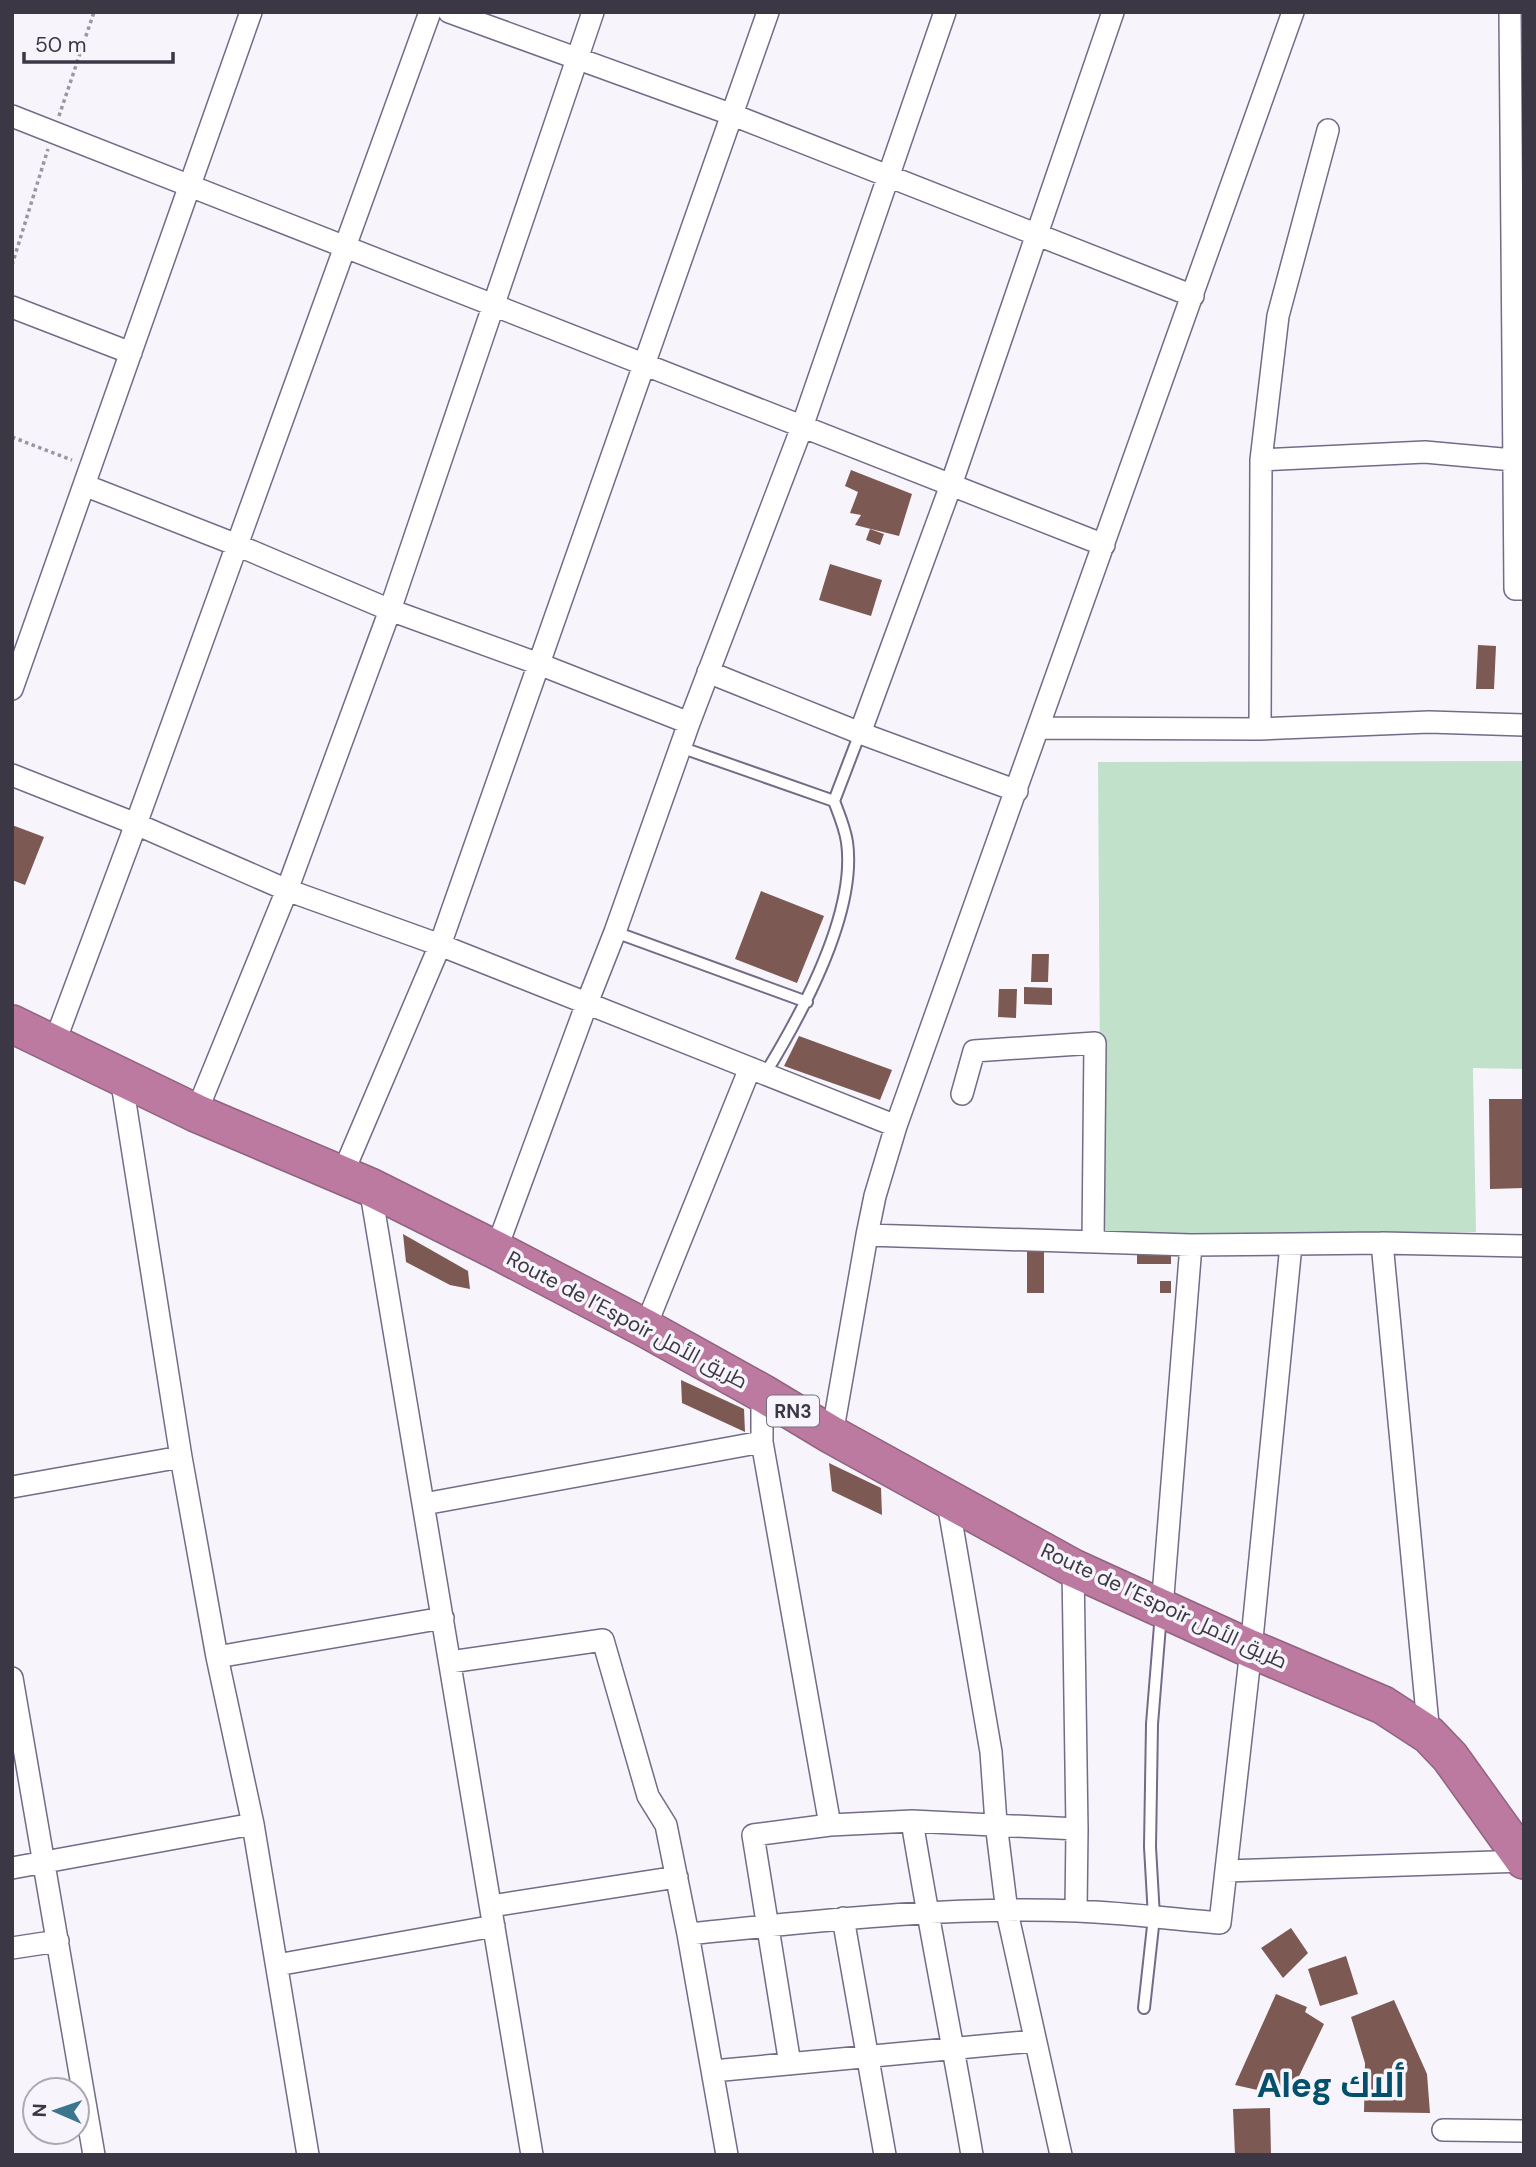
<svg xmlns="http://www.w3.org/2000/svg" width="1536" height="2167" font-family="'DM Sans',Cairo,sans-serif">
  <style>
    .green { fill: #c2e1cb }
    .building { fill: #7c5953 }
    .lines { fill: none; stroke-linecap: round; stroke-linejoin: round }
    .lane-casing { stroke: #736b87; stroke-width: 14 }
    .street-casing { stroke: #736b87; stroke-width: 24 }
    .highway-casing { stroke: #906380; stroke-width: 40 }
    .path { stroke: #9a97a0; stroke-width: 3.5; stroke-dasharray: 3.5 3.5; stroke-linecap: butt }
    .lane { stroke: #fff; stroke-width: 10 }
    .street { stroke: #fff; stroke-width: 21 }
    .highway { stroke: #bd7aa1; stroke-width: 37 }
    .labels { text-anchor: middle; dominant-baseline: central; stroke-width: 7; stroke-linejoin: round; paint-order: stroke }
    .shield { fill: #f7f5fb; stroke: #73707b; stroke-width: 2 }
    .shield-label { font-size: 19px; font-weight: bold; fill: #3b3744 }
    .street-label { font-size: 21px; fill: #3b3744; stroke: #f7f5fb }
    .town-label { font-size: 35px; font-weight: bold; fill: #02506c; stroke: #f7f5fb }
  </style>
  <rect width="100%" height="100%" fill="#f7f5fb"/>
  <path class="green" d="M1524,761V1069L1473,1068L1476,1232L1101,1234L1098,762Z"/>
  <path class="building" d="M851,470L912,494L899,536L855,525L861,515L850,513L858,492L845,486Z
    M870,529L884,534L880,545L866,540Z
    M830,564L882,580L871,616L819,600Z
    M1478,645L1496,646L1494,689H1476Z
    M12,825L44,837L25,885L12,880Z
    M761,891L824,916L797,983L735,959Z
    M1032,954H1049L1048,982H1031Z
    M1024,987L1052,988V1005L1024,1004Z
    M999,989H1017L1016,1018L998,1017Z
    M799,1036L892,1070L880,1100L784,1066Z
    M1489,1099H1524V1188L1490,1189Z
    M403,1234L468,1271L470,1289L450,1285L406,1262Z
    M1027,1245H1044V1293H1027Z
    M1137,1252H1171V1264H1137Z
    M1160,1281H1171V1293H1160Z
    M681,1380L744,1409L745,1432L682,1403Z
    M829,1463L881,1488L882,1515L832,1491Z
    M1291,1928L1308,1953L1283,1978L1261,1948Z
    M1346,1956L1358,1994L1320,2006L1308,1969Z
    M1276,1994L1307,2007L1305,2012L1324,2024L1289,2097L1235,2085Z
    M1394,2000L1427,2074L1430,2113L1364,2112L1365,2063L1351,2017Z
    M1270,2108L1271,2155H1235L1233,2109Z"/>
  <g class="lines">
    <defs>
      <path id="lane" d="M680,747L834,801
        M615,932L807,1002
        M765,1074C801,1015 857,913 847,842C845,828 839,814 834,801L860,733
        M1144,2008L1154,1917L1150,1847L1152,1724L1161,1613"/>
      <path id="street" d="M449,12L733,115L1193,296
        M1510,12L1515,589H1524
        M12,116L1104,545
        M12,307L131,353
        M1261,460L1425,452L1524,461
        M84,485L237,545L390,610L539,664L689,723
        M708,672L860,733L1017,791
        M12,689L251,12
        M1039,728L1260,729L1429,722L1524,725
        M1260,729L1261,460L1278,316L1328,130
        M860,733L951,485L1113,12
        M12,775L136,824L287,890L440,945L896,1126
        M54,1044L136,824L430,12
        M121,1077L181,1457L217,1657L253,1824L308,2155
        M962,1094L974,1051L1095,1043L1093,1242
        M196,1113L287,890L390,610L593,12
        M342,1175L440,945L768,12
        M370,1187L532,2155
        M867,1235L1191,1245L1382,1243L1524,1246
        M1382,1243L1429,1735
        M496,1250L587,1003L615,932L689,723L802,427L945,12
        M645,1328L750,1068
        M762,1393V1442L830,1825
        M832,1435L867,1235L875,1196L896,1126L1293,12
        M12,1487L181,1457
        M947,1497L991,1752L996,1823L1007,1912L1061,2155
        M424,1504L762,1442
        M1073,1568L1077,1829L1076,1911
        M1162,1608L1191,1245
        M217,1657L443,1618
        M450,1662L603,1640L648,1796L666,1825L688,1934L727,2155
        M12,1678L94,2155
        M912,1821C930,1932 953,2043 972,2155
        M12,1868L253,1824
        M1226,1871L1524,1861
        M491,1906L677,1877
        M843,1918L885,2155
        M688,1934C817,1921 947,1906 1077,1911C1125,1913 1173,1919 1220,1923L1251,1649L1291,1245
        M12,1948L58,1941
        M277,1965L494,1926
        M790,2064L753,1835L830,1825L912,1821L1077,1829
        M713,2071L1034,2041
        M1443,2130L1524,2131"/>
      <path id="highway" d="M12,1024L196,1113L370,1187L496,1250L645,1328L762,1393L832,1435L1073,1568L1251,1649L1383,1705L1429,1735L1450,1757L1524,1860"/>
    </defs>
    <use href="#lane" class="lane-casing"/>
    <use href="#street" class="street-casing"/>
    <use href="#highway" class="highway-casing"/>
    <path class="path" d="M59,116L94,12
      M12,265L48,149
      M12,437L72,460"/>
    <use href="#lane" class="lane"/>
    <use href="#street" class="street"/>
    <use href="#highway" class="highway"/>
  </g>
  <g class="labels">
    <rect class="shield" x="767" y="1395.5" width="52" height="31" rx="5"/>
    <g class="shield-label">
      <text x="793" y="1411">RN3</text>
    </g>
    <g class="street-label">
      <text transform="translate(627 1320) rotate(28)">Route de l’Espoir طريق الأمل</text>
      <text transform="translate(1164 1606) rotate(25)">Route de l’Espoir طريق الأمل</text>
    </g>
    <g class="town-label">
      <text x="1331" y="2085">Aleg ألاك</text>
    </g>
  </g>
  <rect width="1536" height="2167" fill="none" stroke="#3b3744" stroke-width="28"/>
  <g transform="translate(56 2111) rotate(272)"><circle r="33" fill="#f7f5fb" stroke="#aca9b2" stroke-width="2"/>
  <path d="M0-5L12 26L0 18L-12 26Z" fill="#3c758e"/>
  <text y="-10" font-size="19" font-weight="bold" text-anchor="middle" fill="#3b3744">N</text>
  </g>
  <path d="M24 52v10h149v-10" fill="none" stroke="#3b3744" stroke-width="3.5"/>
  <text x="35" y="52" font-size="21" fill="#3b3744" stroke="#f7f5fb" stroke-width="5" paint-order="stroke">50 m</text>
</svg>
